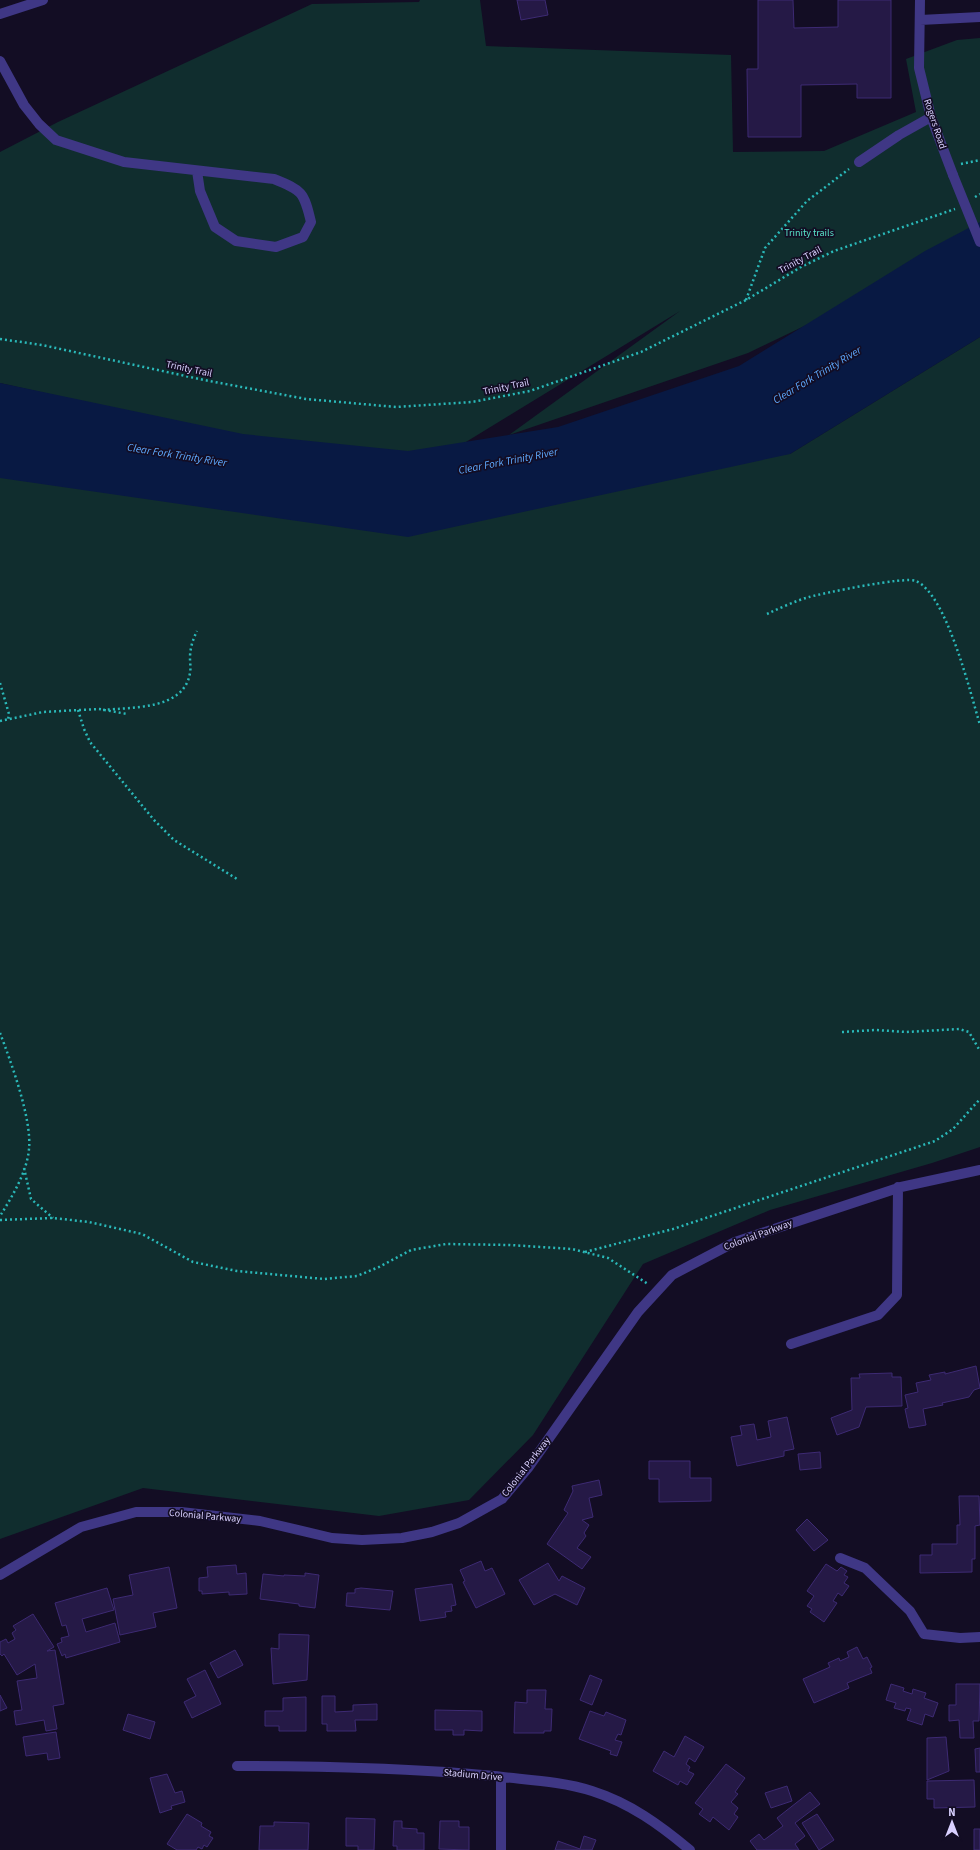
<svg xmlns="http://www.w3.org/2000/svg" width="980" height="1850" font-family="'Source Sans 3',sans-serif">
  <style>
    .green { fill: #102d2e }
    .water { fill: #081943 }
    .building { fill: #251946; stroke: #3d2a73 }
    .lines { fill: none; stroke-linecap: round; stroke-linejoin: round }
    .path { stroke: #2ab9b9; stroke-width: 2.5; stroke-dasharray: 2 3; stroke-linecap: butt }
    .minor { stroke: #3f3785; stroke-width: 10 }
    .minor-bridge { stroke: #3f3785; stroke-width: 10 }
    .labels { text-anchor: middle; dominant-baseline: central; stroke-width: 3.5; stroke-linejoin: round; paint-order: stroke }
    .street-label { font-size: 10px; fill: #d9d0ff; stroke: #130d24 }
    .park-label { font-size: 10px; fill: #58e3c9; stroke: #130d24 }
    .water-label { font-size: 11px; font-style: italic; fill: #5eaaff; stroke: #130d24 }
  </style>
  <rect width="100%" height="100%" fill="#130d24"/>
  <path class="green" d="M420,0H480L486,46L731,55L733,152L824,151L916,112L906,59L957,40L980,38V242L748,353L509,435L680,311L412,475L0,383V152L58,122L312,4L419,2Z
    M980,337V1147L932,1163L770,1210L643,1264L533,1435L469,1500L379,1516L143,1488L0,1539V478L790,454Z"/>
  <path class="water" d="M980,222V337L790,454L408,537L0,478V383L243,434L408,451L558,427L739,366L925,251Z"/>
  <path class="building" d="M517,0H545L548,15L521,20Z
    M758,0H793L794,28L838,27V0H891V98H857V84L801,85V137H748L747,69H758Z
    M976,1366L980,1388L974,1390L969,1397L942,1403L943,1405L923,1409L926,1425L909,1428L905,1409L908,1408L905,1395L918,1392L916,1383L931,1380L929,1375L945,1372V1374Z
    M892,1373V1377H901L902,1406L866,1407L859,1427L837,1435L831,1418L852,1410L851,1378H860L859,1374Z
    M787,1417L794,1449L784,1451V1456L737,1466L731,1437L742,1435L740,1426L754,1424L757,1440L771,1437L768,1421Z
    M820,1452L821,1468L800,1470L798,1454Z
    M649,1461H690V1478H711V1501L659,1502V1479H649Z
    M599,1480L602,1495L589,1498L593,1517L582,1520L589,1525L584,1533L586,1536L577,1548L591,1557L582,1569L547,1544L568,1513L564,1510L573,1491L572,1486Z
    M959,1496H979L980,1525L975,1526V1559H972V1572L920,1573V1555H932V1544H957V1525H960Z
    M807,1519L828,1540L814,1551L796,1530Z
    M481,1561L485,1571L492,1568L505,1594L476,1608L463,1582L465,1581L460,1570Z
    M548,1563L559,1581L562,1576L585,1588L577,1605L555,1594L534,1605L519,1580Z
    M826,1564L837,1571L841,1567L847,1571L844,1575L848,1577L844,1583L849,1586L842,1596L838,1593L833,1601L837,1603L824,1622L810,1612L812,1609L807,1606L814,1596L807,1591Z
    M236,1565L237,1574L246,1573L247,1594L229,1595V1592L202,1594V1591H199V1578L208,1577L207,1567Z
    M169,1567L177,1608L153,1613L156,1627L120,1635L113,1599L133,1595L129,1575Z
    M305,1573L319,1575L315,1608L299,1606V1604L260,1599L263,1574L284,1576V1575L305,1576Z
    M452,1584L456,1605L451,1606L452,1611L445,1612L446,1617L420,1621L415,1589Z
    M107,1588L114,1610L82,1619L86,1632L115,1623L120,1642L66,1658L65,1654L62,1656L57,1644L62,1642L61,1638L69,1636L66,1625L62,1626L55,1603Z
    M361,1588L393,1591L390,1610L346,1606L347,1593H355V1589Z
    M33,1614L54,1647L47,1651L55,1650L64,1704L53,1706L57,1729L46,1731L44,1720L16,1725L14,1711L22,1710L17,1681L37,1678L35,1664L17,1675L4,1654L2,1656L0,1654V1642L6,1639L8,1643L15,1639L12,1633L16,1630L13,1626Z
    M279,1634L309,1635L307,1680L273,1684L271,1648L279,1649Z
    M857,1647L863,1659L867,1657L872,1667L870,1668L872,1673L847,1683L849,1688L814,1703L803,1679L830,1667L828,1663L839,1658L840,1661L849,1657L847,1652Z
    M235,1650L243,1665L218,1678L210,1663Z
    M205,1670L221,1704L192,1718L184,1702L196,1696L187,1679Z
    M590,1675L602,1680L592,1705L580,1700Z
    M891,1684L904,1688L903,1691L912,1694L913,1689L926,1693L924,1698L938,1703L933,1717L925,1714L922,1725L907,1720L911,1709L906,1708L905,1711L894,1708L896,1703L886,1700Z
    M956,1684H980L979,1721H973L974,1738H960L959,1720L949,1721V1705H956Z
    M527,1690H546L545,1709H552L551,1731H544V1733H514L515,1702L527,1703Z
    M0,1695L7,1708L0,1711Z
    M322,1696H335V1712L353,1711V1705L377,1704V1720H355L356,1731H327V1724H322Z
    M306,1697V1731H279V1726H265V1711H283V1698Z
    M435,1710L482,1711V1731L464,1730V1735H453V1730H435Z
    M590,1711L604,1716L606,1712L626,1720L621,1735L618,1734L615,1740L622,1742L617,1756L610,1754L611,1751L579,1739Z
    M128,1714L155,1722L150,1739L123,1730Z
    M56,1732L60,1758L48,1760L47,1753L26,1756L23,1737Z
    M685,1736L704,1747L695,1762L689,1758L686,1764L690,1767L688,1771L694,1774L687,1785L680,1781L678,1785L653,1771L664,1751L674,1757Z
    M946,1737L949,1771L927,1780V1738Z
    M980,1748V1772H976L975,1749Z
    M726,1764L745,1778L735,1792L738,1794L731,1802L738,1808L734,1814L738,1817L729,1830L713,1817L710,1822L699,1814L703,1809L695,1803Z
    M167,1774L175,1793L182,1791L185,1802L171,1806L172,1809L160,1813L150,1778Z
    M974,1780L975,1807L934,1808V1799H927V1781Z
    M787,1786L792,1801L771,1808L765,1793Z
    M810,1792L820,1804L795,1823L805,1836L795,1844L799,1850H757L750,1841L759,1834L764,1840L783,1826L777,1818Z
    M187,1814L202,1823L201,1826L211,1832L209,1836L213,1838L207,1847L204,1845L202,1849L198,1847L196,1850H177L167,1844Z
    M817,1814L834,1840L819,1850L802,1823Z
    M346,1818L375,1819L374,1850H358V1846H346Z
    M394,1821H402V1828L417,1829V1833H424V1850H397V1846H393Z
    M440,1821H459V1827H469V1850L439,1849Z
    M274,1822L309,1823L308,1850H259L260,1826H274Z
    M974,1829H980V1850H974Z
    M584,1836L596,1840L592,1850H555L558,1841L580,1849Z"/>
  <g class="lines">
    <path class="path" d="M961,164L980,160
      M975,197L980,194
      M746,300L765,248L807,201L849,169
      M0,339L42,345L204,380L306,399L396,407L472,402L530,391L641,352L746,300L801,267L834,251L955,209
      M767,614C780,608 795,601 809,597C824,593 906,576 916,581C947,595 970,692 980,725
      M0,683L9,714L8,720
      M78,710L84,729L90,742L154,820L174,840L237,879
      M103,710C133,707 184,710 190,673C191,668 190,663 190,658C190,648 193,639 197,631
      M0,721L43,712L99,709L127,714
      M842,1032L876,1030L906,1032L959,1029L969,1032L980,1051
      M0,1033C11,1062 32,1119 29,1149C27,1172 12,1197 0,1216
      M24,1168L31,1199L53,1218
      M0,1220L53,1218L89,1222L142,1234L193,1262L237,1271L324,1279L357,1276L379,1267L411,1250L446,1244L510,1245L572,1249L608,1258L648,1284
      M585,1252L673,1229L935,1141L953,1129L980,1099"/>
    <path class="minor" d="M920,0L919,68L931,117L953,175
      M0,14L43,0
      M920,20L980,17
      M0,61L24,105L39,124L56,140L124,162L274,179C302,190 304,192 311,222L303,237L276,247L236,241L215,227L200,191L197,171
      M859,162L899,135L931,117
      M791,1344L878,1315L897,1295L898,1187
      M840,1558L865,1568L910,1611L924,1634L960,1638L980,1637
      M0,1575L81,1527L136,1512H181L260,1521L332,1538L362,1540L402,1538L432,1532L459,1523L502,1499L528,1468L638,1312L672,1275L735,1242L901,1187L980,1170
      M237,1766C323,1766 409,1768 494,1776C526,1780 561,1781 592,1791C630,1803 660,1825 690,1850
      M501,1777V1850"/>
    <path class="minor-bridge" d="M953,175L980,242"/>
  </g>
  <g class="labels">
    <g class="street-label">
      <text transform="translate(935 124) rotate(72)">Rogers Road</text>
      <text transform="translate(800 260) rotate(-28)">Trinity Trail</text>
      <text transform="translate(189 369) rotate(12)">Trinity Trail</text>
      <text transform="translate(506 387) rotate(-12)">Trinity Trail</text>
      <text transform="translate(758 1235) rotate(-20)">Colonial Parkway</text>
      <text transform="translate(526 1467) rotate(-52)">Colonial Parkway</text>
      <text transform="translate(205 1516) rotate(5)">Colonial Parkway</text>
      <text transform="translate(473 1775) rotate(5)">Stadium Drive</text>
    </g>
    <g class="park-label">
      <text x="809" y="233">Trinity trails</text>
    </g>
    <g class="water-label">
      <text transform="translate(817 375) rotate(-31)">Clear Fork Trinity River</text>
      <text transform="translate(177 455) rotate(9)">Clear Fork Trinity River</text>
      <text transform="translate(508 461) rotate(-11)">Clear Fork Trinity River</text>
    </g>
  </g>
  <g transform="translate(952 1822)" stroke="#130d24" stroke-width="3" paint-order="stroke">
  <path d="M0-3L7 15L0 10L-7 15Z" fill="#d9d0ff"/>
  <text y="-6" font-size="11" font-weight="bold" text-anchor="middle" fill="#d9d0ff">N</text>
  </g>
</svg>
